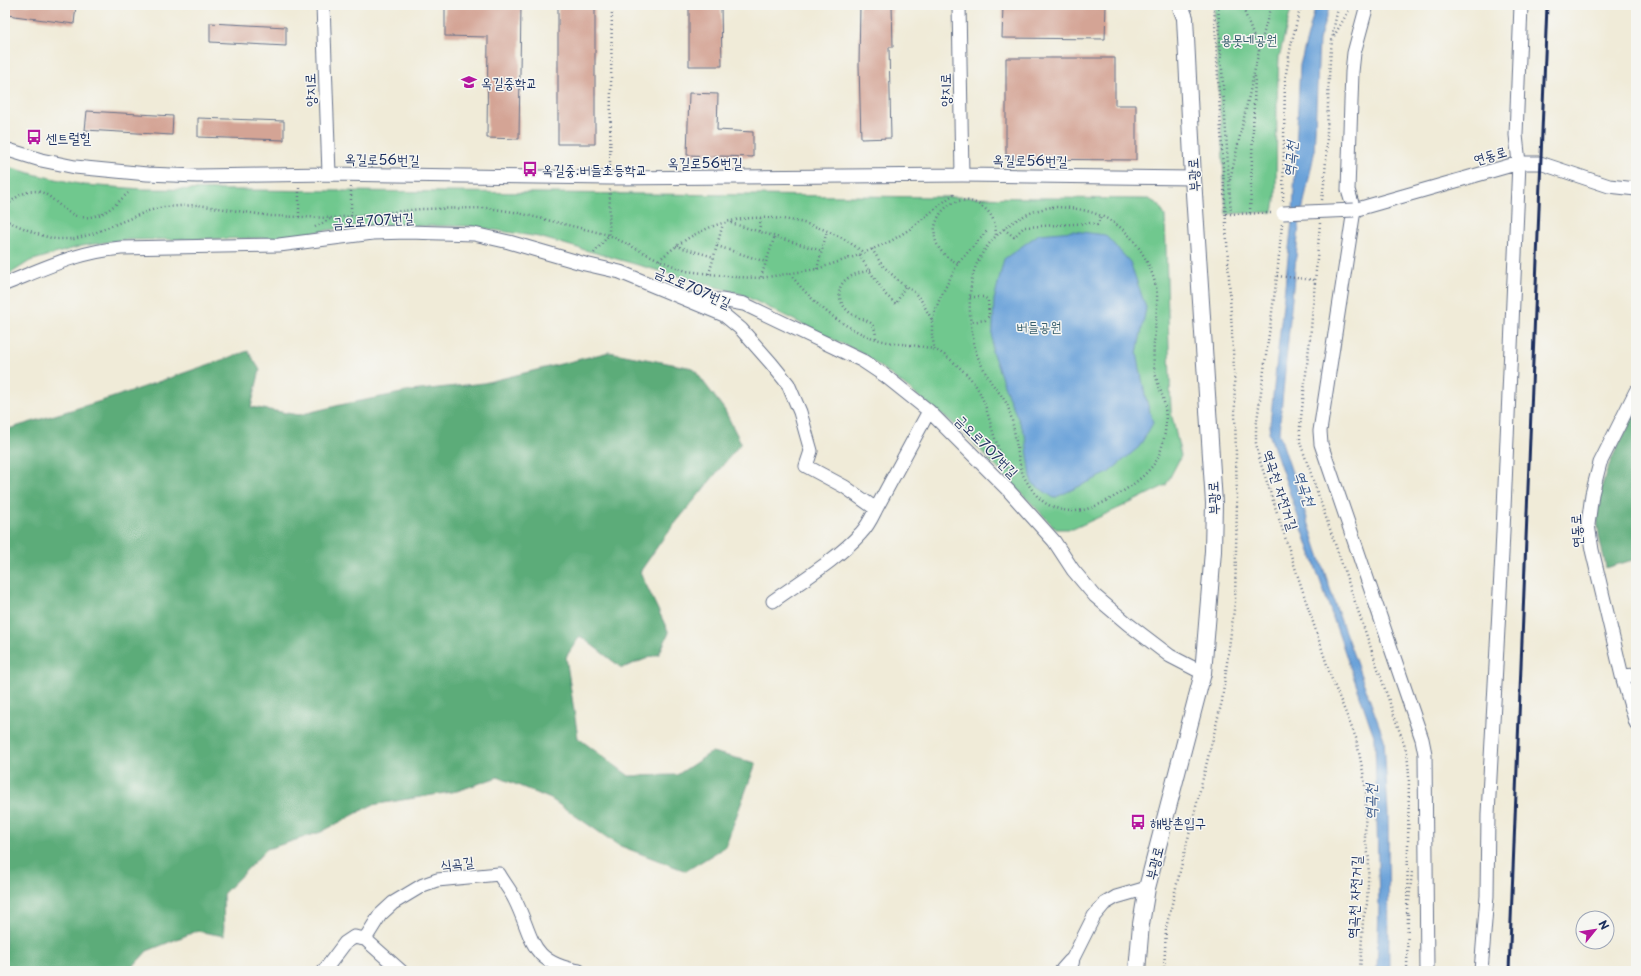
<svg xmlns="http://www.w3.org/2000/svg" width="1641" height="976" font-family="'Playpen Sans','Poor Story',sans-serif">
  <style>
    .green { fill: #70c88e; stroke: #467c76 }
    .forest { fill: #5cac79; stroke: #3c6e6c }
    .water { fill: #6aa2d9; stroke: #42689c }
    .building { fill: #d4a495 }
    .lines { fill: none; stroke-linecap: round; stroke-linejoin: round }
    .minor-casing { stroke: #667189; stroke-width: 15 }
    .major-casing { stroke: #667189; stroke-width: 18 }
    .path { stroke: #667189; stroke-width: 2.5; stroke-dasharray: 1 3; stroke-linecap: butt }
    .minor { stroke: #fff; stroke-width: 13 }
    .major { stroke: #fff; stroke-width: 16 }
    .rail { stroke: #1b2f5e; stroke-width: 3 }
    .minor-bridge-casing { stroke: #667189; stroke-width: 15; stroke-linecap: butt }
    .minor-bridge { stroke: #fff; stroke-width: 13 }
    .labels { text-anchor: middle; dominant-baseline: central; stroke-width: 3; stroke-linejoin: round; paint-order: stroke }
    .park-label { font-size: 14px; fill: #355d6c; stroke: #f6f6f2 }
    .poi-label { font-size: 14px; fill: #1b2f5e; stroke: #f6f6f2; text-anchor: start }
    .street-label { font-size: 14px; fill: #1b2f5e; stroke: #f6f6f2 }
    .water-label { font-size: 15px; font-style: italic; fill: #375789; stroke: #f6f6f2 }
  </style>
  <rect width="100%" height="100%" fill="#f6f6f2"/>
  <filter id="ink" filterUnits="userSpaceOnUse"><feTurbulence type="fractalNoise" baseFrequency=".025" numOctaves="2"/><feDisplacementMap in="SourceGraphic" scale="8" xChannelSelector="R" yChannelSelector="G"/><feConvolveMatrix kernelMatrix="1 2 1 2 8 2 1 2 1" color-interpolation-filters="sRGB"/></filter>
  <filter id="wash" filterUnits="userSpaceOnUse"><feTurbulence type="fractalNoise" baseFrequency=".012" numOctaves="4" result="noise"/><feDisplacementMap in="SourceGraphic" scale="16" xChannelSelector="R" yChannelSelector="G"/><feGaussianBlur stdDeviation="0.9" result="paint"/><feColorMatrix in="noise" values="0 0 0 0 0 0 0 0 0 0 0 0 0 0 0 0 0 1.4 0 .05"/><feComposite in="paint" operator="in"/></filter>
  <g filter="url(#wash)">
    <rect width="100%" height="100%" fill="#f0ebd8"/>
    <path class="green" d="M1214,5H1292L1279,57L1277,102L1276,196L1273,212L1226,214Z
      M5,166L37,175L84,185L142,189L1149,199L1159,205L1165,216L1171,412L1181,456L1166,485L1130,503L1073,529H1056L958,427L865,355L741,294L539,237L469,226H354L279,238L121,240L82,246L30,261L5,277Z"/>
    <path class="forest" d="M248,351L260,370L251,407L299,415L340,405L411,391L484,383L609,352L693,368L724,409L741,443L664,537L640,572L669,633L659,654L622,668L580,636L566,657L578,738L629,776L677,775L712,752L756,763L725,847L686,871L618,845L551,799L498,777L457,791L372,805L321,832L267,849L223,894L224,936L197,931L147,951L129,971H5V430L111,398Z
      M1636,413V559L1606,568C1604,555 1599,541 1598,528C1594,486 1616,448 1636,413Z"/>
    <path class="water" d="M1316,5H1330L1319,40L1314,154L1299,226L1279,433L1337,610L1384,739L1388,814L1389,971H1377L1379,906L1375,739L1269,433L1293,212L1300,65Z
      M1073,231L1105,235L1130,262L1146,308L1137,353L1145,395L1153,423L1139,447L1108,473L1054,498L1032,483L1025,434L1008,396L992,351L994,300L1004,259L1039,234Z"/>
    <g id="blocks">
      <path class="building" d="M8,5H76L74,24L7,15Z
        M445,5H521L519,139L487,138L488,37L445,36Z
        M558,5H595V144H558Z
        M689,5H721L722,66H689Z
        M860,5H892L893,47H889L891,138L861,139L859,65Z
        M1003,5H1106L1105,39L1002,38Z
        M210,23L286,27V46L210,42Z
        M1006,58H1115V105H1136V160L1006,159Z
        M689,93L718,94L717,130L753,132V157L687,155Z
        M87,111L173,116L172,135L85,130Z
        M198,118L284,121V140L198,137Z"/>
    </g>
  </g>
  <g filter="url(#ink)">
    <use href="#blocks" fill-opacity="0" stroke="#667189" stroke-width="1"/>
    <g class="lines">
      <defs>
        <path id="minor" d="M323,5L329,174
          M959,5L962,175
          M1367,5L1354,53L1352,72L1348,190L1354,210L1320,431L1321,444L1422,739L1425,754L1427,971
          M5,149L41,160L75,167L147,174L197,176L329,174L610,178L962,175L1193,178
          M1354,210L1519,163H1540L1609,186L1636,189
          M5,284C45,268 77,252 121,248L279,245L373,233L408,232L474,234L509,242L585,264L620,272L724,315L741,329L771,363L788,384L800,412L811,451L806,466L845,487L876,509L929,411L1009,491L1054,541L1073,570L1095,596L1128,624L1170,656L1203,673
          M692,299L721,300L744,304L863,361L884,375L929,411
          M1636,391L1600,463L1592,494L1588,525L1592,550L1622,676L1636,723
          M773,601C801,581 839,558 861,533C868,526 872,517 876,509
          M1622,676L1636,675
          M365,939L401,971
          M324,971L345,943L354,937L365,939L380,915L393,903L423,885L437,880L499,874C504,883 511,891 515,900C534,938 528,962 579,971
          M1070,971L1071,962L1094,916L1104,904L1116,897L1147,888
          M1481,971L1487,896L1488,814L1502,554L1519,163L1516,135L1521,5"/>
        <path id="major" d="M1063,971L1071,962
          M1137,971L1141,924L1147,888L1203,673L1213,551L1214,503L1193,178L1185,18L1180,5"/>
      </defs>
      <use href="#minor" class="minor-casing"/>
      <use href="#major" class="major-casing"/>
      <path class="path" d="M1218,5L1231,213
        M1242,5L1259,51
        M1334,36L1352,5
        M610,166L612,5
        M1230,180L1259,51L1271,5
        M351,187V216
        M1322,200C1325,177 1327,153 1327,130C1329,88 1328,45 1339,5
        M1283,201L1285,79L1291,45L1301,5
        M1052,207C1094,207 1126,221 1146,260C1151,270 1156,282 1157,294C1158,318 1152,342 1154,366C1155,377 1160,388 1163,398C1168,416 1166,438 1159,455C1151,477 1106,505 1083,510C1073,512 1063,511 1053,507C1039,502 1030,488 1023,475C1016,453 1016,429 1008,407C1005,398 996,390 991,382C986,374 981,364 977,355C974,346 973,336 971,326C969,308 969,288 974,271C985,238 1018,212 1052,207Z
        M5,209C14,196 32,185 47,195C63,206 71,222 95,216C108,213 118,202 128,193
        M1250,213L1255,76
        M1226,214L1271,213
        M299,217V186
        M5,220L37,234L55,239H74L92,234L148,211L163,207L198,205L271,216L332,218L421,209L488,208L514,212L609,235L659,260L686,271L735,277L761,278L817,269L859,255L891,241L910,229L955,193
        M731,223L822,251
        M1320,223L1311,329L1300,427V442L1407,753L1409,775L1407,915
        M1282,224L1277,276L1256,428V443L1259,458L1331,677L1356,738L1363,772L1366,791L1365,838L1369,859L1367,904L1363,919L1360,971
        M315,227L332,218
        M1004,229L1014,237L1024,227L1091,223L1097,225L1102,215
        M759,231L761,218
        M676,246L714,257
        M717,246L766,262
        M872,249L882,265L901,283L914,292L921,300L932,320V336L935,350
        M594,253L609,235L610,189
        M859,255L886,295L896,304L905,286
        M659,260C672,249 686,238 702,231C752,206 822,218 864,253
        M958,263C910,243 945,182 981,206C993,213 996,224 996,237
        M817,269L827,231
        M871,270C864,272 856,273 850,277C832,286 839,308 855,316C860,319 868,320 872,324C875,328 876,334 876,339
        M709,274L723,224
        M790,274C812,302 841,328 876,339C894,345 915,344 933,349C943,352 960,367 967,375C986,393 988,421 997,444C1000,454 1005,463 1009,472
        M1277,276L1315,280
        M761,277L775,236
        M970,297H984L988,300L989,316L985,320L971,322
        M932,320L940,298L958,263L987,231
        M1409,901L1412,872
        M1164,971L1166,928L1222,701L1235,602L1237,500L1234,369L1214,5
        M1407,971L1408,914"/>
      <use href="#minor" class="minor"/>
      <use href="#major" class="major"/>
      <path class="rail" d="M1509,971L1547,5"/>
      <defs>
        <path id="minor-bridge" d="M1283,213L1354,210"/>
      </defs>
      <use href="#minor-bridge" class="minor-bridge-casing"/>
      <use href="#minor-bridge" class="minor-bridge"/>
    </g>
  </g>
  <defs>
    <symbol id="school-bare" viewBox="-9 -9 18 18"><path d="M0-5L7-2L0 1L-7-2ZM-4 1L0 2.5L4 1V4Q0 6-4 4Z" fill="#b5179e" stroke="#f6f6f2" stroke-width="2.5" paint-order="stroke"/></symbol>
    <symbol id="bus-bare" viewBox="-9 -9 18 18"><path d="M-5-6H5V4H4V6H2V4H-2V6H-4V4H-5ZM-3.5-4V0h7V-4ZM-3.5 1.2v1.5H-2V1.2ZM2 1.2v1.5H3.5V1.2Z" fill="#b5179e" stroke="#f6f6f2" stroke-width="2.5" paint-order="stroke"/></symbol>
  </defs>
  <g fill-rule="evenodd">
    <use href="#school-bare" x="458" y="71" width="22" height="22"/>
    <use href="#bus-bare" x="23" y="126" width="22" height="22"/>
    <use href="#bus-bare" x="519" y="158" width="22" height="22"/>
    <use href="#bus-bare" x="1127" y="811" width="22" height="22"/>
  </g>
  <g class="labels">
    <g class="park-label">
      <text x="1249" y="39">용못네공원</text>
      <text x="1039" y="326">버들공원</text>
    </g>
    <g class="poi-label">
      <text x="481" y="82">옥길중학교</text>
      <text x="46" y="137">센트럴힐</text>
      <text x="542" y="169">옥길중.버들초등학교</text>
      <text x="1150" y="822">해방촌입구</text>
    </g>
    <g class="street-label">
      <text transform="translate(310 90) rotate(-92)">양지로</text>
      <text transform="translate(945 90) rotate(-91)">양지로</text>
      <text transform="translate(1490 155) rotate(-16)">연동로</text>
      <text transform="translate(382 159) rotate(1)">옥길로56번길</text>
      <text transform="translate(1030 160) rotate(1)">옥길로56번길</text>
      <text x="705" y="162">옥길로56번길</text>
      <text transform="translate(1193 175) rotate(-93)">부광로</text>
      <text transform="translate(373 220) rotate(-4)">금오로707번길</text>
      <text transform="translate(693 287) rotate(24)">금오로707번길</text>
      <text transform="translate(987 446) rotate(45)">금오로707번길</text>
      <text transform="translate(1281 490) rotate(72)">역곡천 자전거길</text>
      <text transform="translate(1213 498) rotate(-92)">부광로</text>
      <text transform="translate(1576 531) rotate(-93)">연동로</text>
      <text transform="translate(457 863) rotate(-7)">식곡길</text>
      <text transform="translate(1154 863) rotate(-76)">부광로</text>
      <text transform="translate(1354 897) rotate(-87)">역곡천 자전거길</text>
    </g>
    <g class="water-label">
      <text transform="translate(1289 159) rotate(-85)">역곡천</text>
      <text transform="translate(1306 488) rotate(71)">역곡천</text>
      <text transform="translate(1369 802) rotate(-90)">역곡천</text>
    </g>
  </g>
  <rect width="1641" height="976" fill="none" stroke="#f6f6f2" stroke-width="20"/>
  <g transform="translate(1595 930) rotate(60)"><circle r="19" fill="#f6f6f2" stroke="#9ea6b7"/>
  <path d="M0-3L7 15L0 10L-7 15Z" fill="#b5179e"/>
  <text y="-6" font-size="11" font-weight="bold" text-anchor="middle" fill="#1b2f5e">N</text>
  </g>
</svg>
